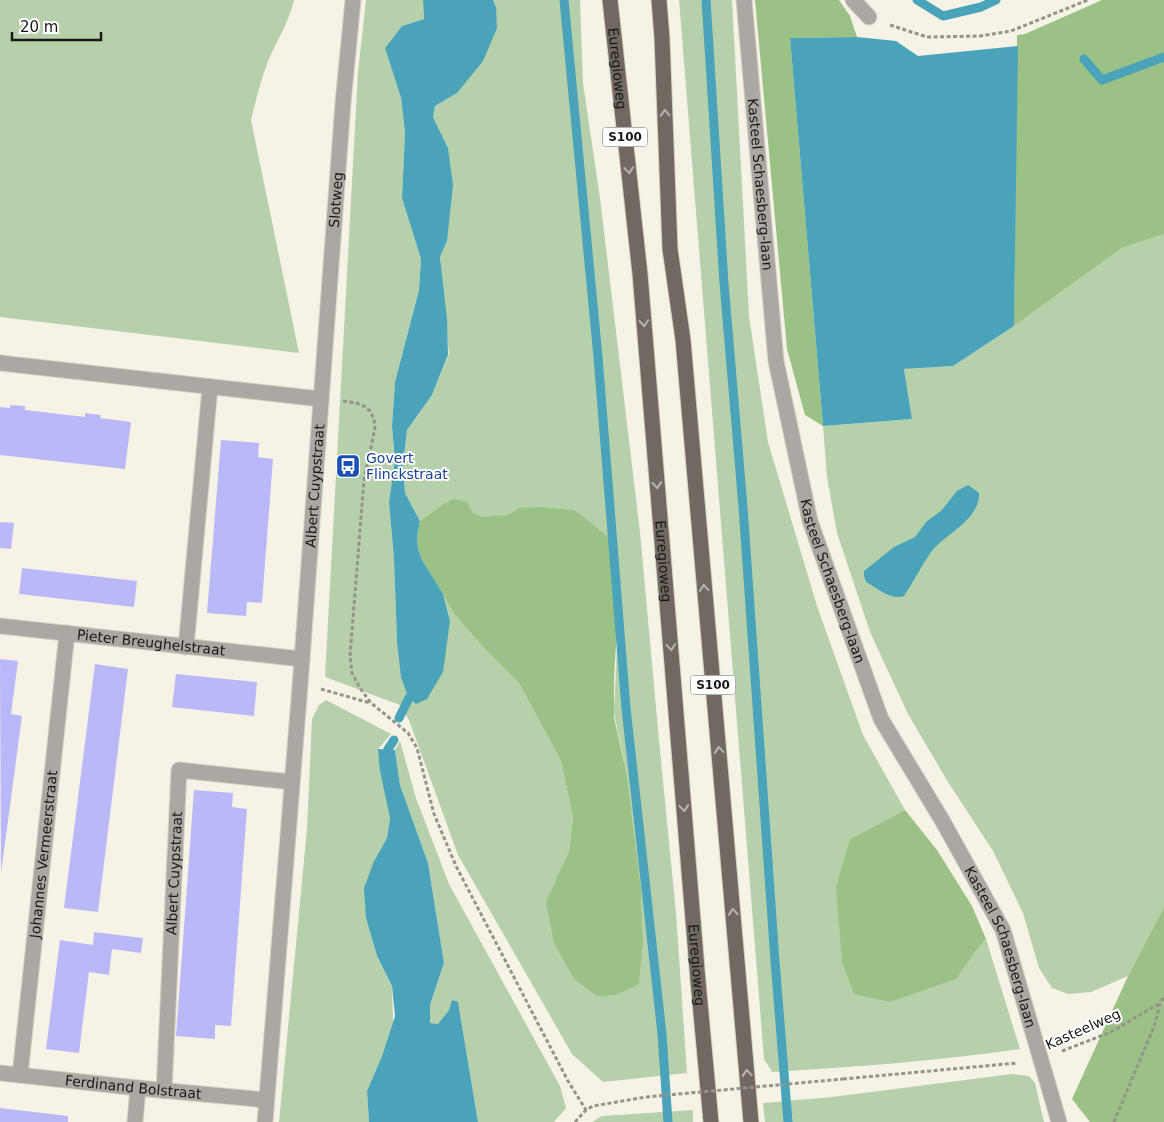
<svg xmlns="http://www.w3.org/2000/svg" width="1164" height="1122" font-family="'DejaVu Sans',sans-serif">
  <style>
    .green { fill: #b7d0ac }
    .forest { fill: #9bc187 }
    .water { fill: #4aa3b9 }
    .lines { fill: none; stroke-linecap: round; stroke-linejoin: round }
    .stream { stroke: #4aa3b9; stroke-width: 9 }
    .building { fill: #b9b9f9 }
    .minor-casing { stroke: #d3d0c4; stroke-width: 17 }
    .major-casing { stroke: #d3d0c4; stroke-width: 17 }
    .path { stroke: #95938a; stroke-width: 3; stroke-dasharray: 4 2.5; stroke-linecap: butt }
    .minor { stroke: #aca7a3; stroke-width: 15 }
    .major { stroke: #716862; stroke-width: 15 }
    .path-bridge { stroke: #95938a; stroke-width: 3; stroke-dasharray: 4 2.5; stroke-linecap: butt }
    .oneway { stroke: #b8b4b0 }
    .labels { text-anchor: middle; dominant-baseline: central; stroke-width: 4; stroke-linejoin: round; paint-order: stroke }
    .shield { fill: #fff; stroke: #5e5d5a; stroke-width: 1 }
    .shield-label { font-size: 12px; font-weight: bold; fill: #191814 }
    .street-label { font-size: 14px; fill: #191814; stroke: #fff }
    .transit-label { font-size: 14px; fill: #164399; stroke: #fff; text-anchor: start }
  </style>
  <rect width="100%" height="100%" fill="#f6f3e6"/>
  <path class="green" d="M0,0H294C289,22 277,40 268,61C261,80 256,100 251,120L299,353L0,317Z
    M366,0H423L424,19L402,26L385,48L401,98L405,132L402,198L421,259L419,290L395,382L392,426L395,460L389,502L394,559L397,642L450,621L443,594L455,615L483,647L519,683L561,761L573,818L569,851L559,874L643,940L641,888L627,776L614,713L620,578L594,527L583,516L519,508L507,515L482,518L472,512L442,505L420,521L405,493L403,465L407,430L432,395L449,354L440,257L447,241L448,148L433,117L435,106L457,93L496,7L493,0H580L583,83L600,198L640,532L659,740L676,913L687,1073L603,1082L572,1054L458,855L409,720L400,705L325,677L358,72Z
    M679,0H732L749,316L768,442L817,606L863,735L905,810L850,839L974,953L986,939L1020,1049C938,1061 855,1067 772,1072L764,1059Z
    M1164,234V907L1128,976L1091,992L1068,994L1052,988L1039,968L1023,913L993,851L948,782L908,714L870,632L837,533L827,477L823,426L912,419L904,369L953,366L1014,326L1122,248Z
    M326,700L391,734L378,749L390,818L387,838L374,861L366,918L377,956L392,986L393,1022L382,1056L367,1091L369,1122H279L307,829L312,719L319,705Z
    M400,741L416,798L449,884L560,1086L566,1108L554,1122H478L458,1003L452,1000L449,1010L438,1024L430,1023V1005L444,963L428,863L400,785L395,750Z
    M1012,1074L1029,1076L1035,1083L1044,1122H765L763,1103L832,1097Z
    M693,1110V1122H592L602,1116Z"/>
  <path class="forest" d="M755,0H839L850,16L857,37L790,38L823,426L805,415L787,349Z
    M1102,0H1164V234L1122,248L1014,326L1017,35L1025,34Z
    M454,499L467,502L472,512L482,517L507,515L519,508L540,507L574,510L583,516L610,539L616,555L620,578L614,678V717L627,776L641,888L643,940L639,984L616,995L597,996L574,979L554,943L546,902L569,851L573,818L561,761L519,683L483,647L455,615L422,560L418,549L417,536L420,521L442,505Z
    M905,810L937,850L972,906L986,939L974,953L956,979L890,1002L854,994L842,962L836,887L850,839Z
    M1164,907V1122H1090L1072,1099L1128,976Z"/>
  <path class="water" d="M423,0H493L496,7L497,28L483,61L457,93L435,106L433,117L448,148L453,185L447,241L440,257L447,319L448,355L432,395L407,430L403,465L405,493L420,521L417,536L418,549L422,560L443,594L450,621L443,672L427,699L416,704L408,697L401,677L397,642L394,559L389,502L395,460L392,426L395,382L419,290L421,259L402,198L405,132L401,98L385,48L402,26L424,19Z
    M857,37L896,41L918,56L1018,46L1014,326L953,366L904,369L912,419L823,426L790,38Z
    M968,485L979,493C980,520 946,533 931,552C921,566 914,581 904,596C892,601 877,588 866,582L864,576V571L894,547L915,537L927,521L941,511L957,491Z
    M378,749L395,750L400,785L428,863L444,963L430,1005V1023L438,1024L449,1010L452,1000L458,1002L478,1122H369L367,1091L382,1056L395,1016L392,986L377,956L366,918L364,888L374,861L387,838L390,818L380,771Z"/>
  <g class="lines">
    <path class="stream" d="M564,0L598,357L626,708L662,1034L668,1122
      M706,0L724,283L743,507L775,961L788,1122
      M917,0L943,16L981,7L996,0
      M1084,59L1102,80L1164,57
      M399,718L409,698
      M388,749L394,740"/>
  </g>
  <path class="building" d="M10,405L25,406V410L85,417V413L101,415L100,418L131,422L125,469L0,455V407L10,408Z
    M221,440L259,443L258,457L273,459L262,603L247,602L246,616L207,613Z
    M0,522L14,523L11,549L0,548Z
    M22,568L137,581L134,607L19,594Z
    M0,659L18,661L11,714L22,716L1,873Z
    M95,664L128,669L98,912L64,908Z
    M176,674L257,682L254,716L172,707Z
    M194,790L233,793L232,807L247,809L231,1026L215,1025V1039L176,1036Z
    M94,932L143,938L141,953L112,949L109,975L89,972L79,1053L46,1049L60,940L93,945Z
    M0,1108L68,1116V1122H0Z"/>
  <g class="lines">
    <defs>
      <g id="minor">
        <path id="s1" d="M744,0L776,361L810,521L881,719L942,820L1003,930L1059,1122"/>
        <path d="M853,0L869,17"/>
        <path d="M0,363L321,399"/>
        <path id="s2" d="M0,626L302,659"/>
        <path d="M186,647L210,387"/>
        <path id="s3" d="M0,1073L138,1088L266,1100"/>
        <path id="s4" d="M20,1075L67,633"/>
        <path id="s5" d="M164,1091L179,770L292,782"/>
        <path d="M135,1122L138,1088"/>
        <path id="s6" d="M265,1122L300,686L343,103L353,0"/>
      </g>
      <g id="major">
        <path id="s7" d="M610,0L640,274L698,981L711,1122"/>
        <path d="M659,0L662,38L670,249L683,340L751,1122"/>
      </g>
    </defs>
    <use href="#minor" class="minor-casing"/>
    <use href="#major" class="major-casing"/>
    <path class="path" d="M890,25L927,37L980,36L1011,31L1088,0
      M343,401L356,403L364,406L370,411L374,419L375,428L364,480L350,656L352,673L360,688L371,703L408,733L417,748L434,814L456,866L568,1081L586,1110
      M321,689L370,703
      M1062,1051L1111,1032L1160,1003
      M843,1079L1017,1063
      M575,1122L586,1110L593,1106L646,1097
      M1114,1122L1155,1024L1160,1003L1164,996"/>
    <use href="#minor" class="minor"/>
    <use href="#major" class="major"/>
    <path class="path-bridge" d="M646,1097L843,1079"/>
  </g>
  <defs><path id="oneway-chevron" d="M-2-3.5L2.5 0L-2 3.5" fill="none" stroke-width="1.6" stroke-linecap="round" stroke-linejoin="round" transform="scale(1.25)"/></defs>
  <g class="oneway">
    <use href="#oneway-chevron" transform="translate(665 113) rotate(-92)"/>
    <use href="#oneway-chevron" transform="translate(629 170) rotate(84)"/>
    <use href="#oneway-chevron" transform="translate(644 323) rotate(86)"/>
    <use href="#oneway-chevron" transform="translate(657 485) rotate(85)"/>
    <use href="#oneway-chevron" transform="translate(704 588) rotate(-95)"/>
    <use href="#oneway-chevron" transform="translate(671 647) rotate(85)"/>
    <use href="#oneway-chevron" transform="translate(719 750) rotate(-95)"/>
    <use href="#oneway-chevron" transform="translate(684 808) rotate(85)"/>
    <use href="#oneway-chevron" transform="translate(733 912) rotate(-95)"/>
    <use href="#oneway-chevron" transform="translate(747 1073) rotate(-95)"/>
  </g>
  <defs>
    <symbol id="bus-square" viewBox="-11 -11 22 22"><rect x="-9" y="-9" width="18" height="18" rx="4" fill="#1a4fb4" stroke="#fff"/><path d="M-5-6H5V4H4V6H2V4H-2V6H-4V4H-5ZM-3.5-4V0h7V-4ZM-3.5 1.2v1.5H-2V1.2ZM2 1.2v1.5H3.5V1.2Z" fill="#fff"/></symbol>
  </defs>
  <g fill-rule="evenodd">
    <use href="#bus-square" x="334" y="452" width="28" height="28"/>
  </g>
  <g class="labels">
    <g class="shield">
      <rect x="602.5" y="127.5" width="45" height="19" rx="4"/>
      <rect x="690.5" y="675.5" width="45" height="19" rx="4"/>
    </g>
    <g class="shield-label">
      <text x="625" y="137">S100</text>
      <text x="713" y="685">S100</text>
    </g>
    <g class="street-label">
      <text stroke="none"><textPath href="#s7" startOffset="69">Euregioweg</textPath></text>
      <text stroke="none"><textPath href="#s1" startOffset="185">Kasteel Schaesberg-laan</textPath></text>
      <text stroke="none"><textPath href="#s6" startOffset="925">Slotweg</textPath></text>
      <text stroke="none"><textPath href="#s6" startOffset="638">Albert Cuypstraat</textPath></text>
      <text stroke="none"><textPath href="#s7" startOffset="564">Euregioweg</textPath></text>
      <text stroke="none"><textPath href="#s1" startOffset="590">Kasteel Schaesberg-laan</textPath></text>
      <text stroke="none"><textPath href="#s2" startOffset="152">Pieter Breughelstraat</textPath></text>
      <text stroke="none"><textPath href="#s4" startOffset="222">Johannes Vermeerstraat</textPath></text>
      <text stroke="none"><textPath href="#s5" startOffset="218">Albert Cuypstraat</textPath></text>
      <text stroke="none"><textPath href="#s1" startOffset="995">Kasteel Schaesberg-laan</textPath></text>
      <text stroke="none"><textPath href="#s7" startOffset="969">Euregioweg</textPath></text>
      <text transform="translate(1083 1029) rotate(-24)">Kasteelweg</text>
      <text stroke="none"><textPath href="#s3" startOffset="134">Ferdinand Bolstraat</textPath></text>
    </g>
    <g class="transit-label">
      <text x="366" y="458">Govert<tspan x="366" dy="16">Flinckstraat</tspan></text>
    </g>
  </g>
  <path d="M12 32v8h89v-8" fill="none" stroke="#191814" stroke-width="2.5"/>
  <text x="20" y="32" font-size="15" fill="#191814" stroke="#ffffff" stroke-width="4" paint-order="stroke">20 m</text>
</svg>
